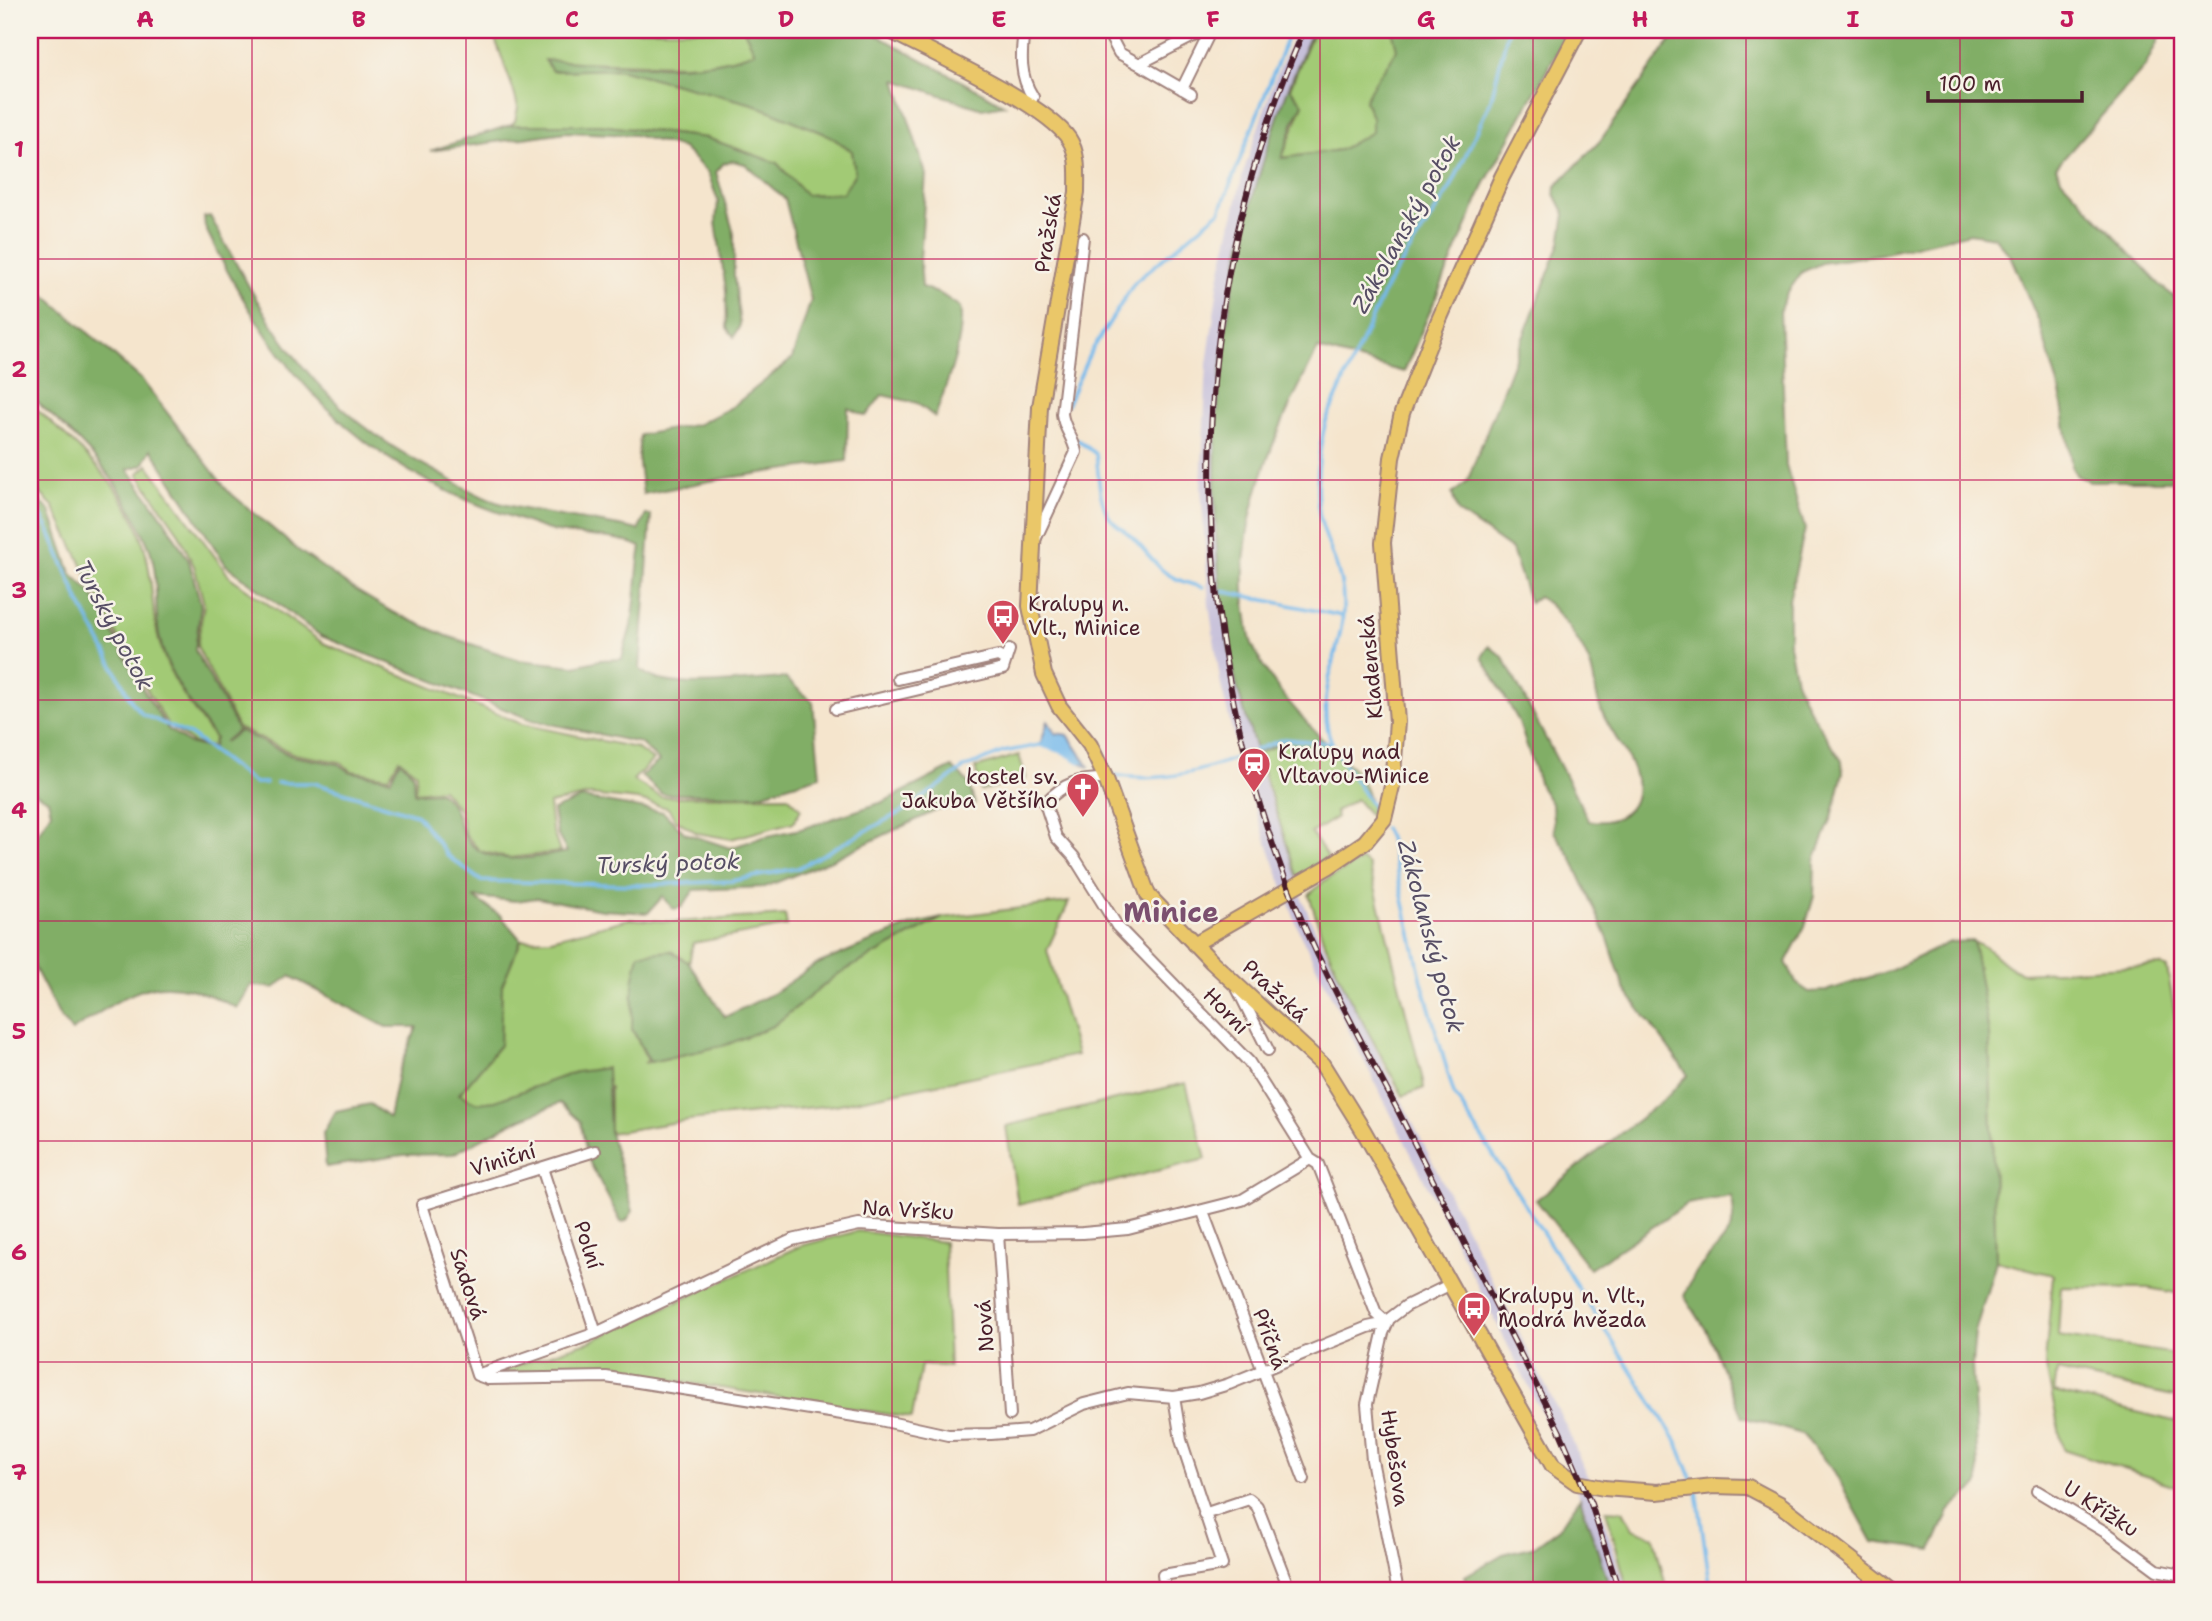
<svg xmlns="http://www.w3.org/2000/svg" width="2212" height="1621" font-family="'Shantell Sans',sans-serif">
  <style>
    .industrial { fill: #c6c0da }
    .green { fill: #a2ca75; stroke: #767450; stroke-width: 2 }
    .forest { fill: #81ae66; stroke: #666648; stroke-width: 2 }
    .water { fill: #76baec; stroke: #606c8c; stroke-width: 2 }
    .lines { fill: none; stroke-linecap: round; stroke-linejoin: round }
    .stream { stroke: #76baec; stroke-width: 3.5 }
    .minor-casing { stroke: #a0827c; stroke-width: 14 }
    .major-casing { stroke: #a0827c; stroke-width: 18 }
    .minor { stroke: #fff; stroke-width: 10 }
    .major { stroke: #eac769; stroke-width: 14 }
    .rail-casing { stroke: #4a1f2b; stroke-width: 6 }
    .rail { stroke: #f7f3e8; stroke-width: 3.5; stroke-dasharray: 10; stroke-linecap: butt }
    .grid { fill: none; stroke: #c2185b; stroke-width: 2; stroke-opacity: 0.55 }
    .labels { text-anchor: middle; dominant-baseline: central; stroke-width: 5; stroke-linejoin: round; paint-order: stroke }
    .street-label { font-size: 21px; fill: #4a1f2b; stroke: #f7f3e8 }
    .poi-label { font-size: 21px; fill: #4a1f2b; stroke: #f7f3e8; text-anchor: start }
    .water-label { font-size: 23px; font-style: italic; fill: #574e65; stroke: #f7f3e8 }
    .district-label { font-size: 28px; font-weight: bold; fill: #7b4f6f; stroke: #f7f3e8 }
    .neatline { fill: none; stroke: #c2185b; stroke-width: 2.5 }
    .grid-label { font-size: 23px; text-anchor: middle; font-weight: bold; fill: #c2185b }
  </style>
  <rect width="100%" height="100%" fill="#f7f3e8"/>
  <filter id="ink" filterUnits="userSpaceOnUse"><feTurbulence type="fractalNoise" baseFrequency=".0143" numOctaves="2"/><feDisplacementMap in="SourceGraphic" scale="14" xChannelSelector="R" yChannelSelector="G"/><feConvolveMatrix kernelMatrix="1 2 1 2 8 2 1 2 1" color-interpolation-filters="sRGB"/></filter>
  <filter id="wash" filterUnits="userSpaceOnUse"><feTurbulence type="fractalNoise" baseFrequency=".00686" numOctaves="4" result="noise"/><feDisplacementMap in="SourceGraphic" scale="28" xChannelSelector="R" yChannelSelector="G"/><feGaussianBlur stdDeviation="1.57" result="paint"/><feColorMatrix in="noise" values="0 0 0 0 0 0 0 0 0 0 0 0 0 0 0 0 0 1.4 0 .05"/><feComposite in="paint" operator="in"/></filter>
  <g filter="url(#wash)">
    <rect width="100%" height="100%" fill="#f5e5cd"/>
    <path class="industrial" d="M1296,30H1313L1288,87L1234,282L1222,365L1216,486L1224,603L1237,683L1261,771L1297,876V886L1314,927L1567,1428L1598,1502L1627,1591H1611L1584,1507L1553,1435L1300,934L1246,785L1221,686L1209,605L1201,487L1207,364L1219,279L1243,173L1274,81Z"/>
    <path class="green" d="M492,30H744L756,52L723,63L681,65L546,61L552,71L619,69L754,104L828,135L852,151L855,173L843,193L806,195L777,163L707,138L599,125H510L515,121L518,107L513,89Z
      M1314,30H1392L1398,49L1365,101L1372,117V132L1340,150L1282,158L1303,104L1290,88Z
      M30,403C69,440 115,475 137,526C155,569 149,601 159,641C169,678 191,707 214,738L212,747L193,743L168,725L128,658L53,506L30,483Z
      M148,465L230,577L323,643L522,724L636,748L653,760L633,780L661,797L788,796L801,809L794,822L731,839L697,833L675,819L668,808L638,800L589,795L549,804L552,829L560,852L509,858L480,851L465,834L459,809L442,789L415,792L416,773L399,759L389,777L352,771L340,762L294,754L238,728L197,646L204,604L194,566L178,532L138,474Z
      M1283,743C1340,754 1362,756 1374,820L1356,799L1335,812L1337,817L1311,833L1328,857L1297,876L1257,753Z
      M1019,755L1026,778L981,791L975,768Z
      M1362,860L1368,865L1376,891L1423,1081L1424,1088L1403,1096L1348,995L1323,939L1309,895L1324,881Z
      M1069,902L1047,950L1077,1055L835,1105L689,1120L610,1133V1087L576,1072L495,1101L477,1103L459,1094L500,1045L502,985L521,940L551,939L629,919L675,922L785,915L787,926L693,943L689,963L671,951L632,1029L648,1061L644,1063L675,1057L773,1026L838,974L942,918Z
      M1973,942C1992,946 2000,966 2022,973L2161,965L2167,968L2182,1056V1294L2148,1288L2061,1287L2058,1336L2182,1355V1398L2057,1371L2054,1392L2182,1423V1488L2063,1449L2045,1362L2053,1275L1996,1261L1989,1035Z
      M1186,1083L1206,1159L1018,1205L1006,1126Z
      M858,1231L944,1242L949,1367L921,1365L912,1418L601,1369L507,1373L502,1370L591,1341L800,1246Z
      M1606,1510L1623,1511L1633,1529L1654,1537L1667,1591H1628Z"/>
    <path class="forest" d="M744,30H868L1005,105L982,109L896,80L926,174L920,260L922,287L942,295L960,307C966,337 945,388 935,417L917,403L882,395L866,416L848,408L847,461L726,478L643,494L638,456L640,435L699,424L732,407L792,359L811,300L785,199L745,164L733,161L724,163L716,172L734,234V277L740,325L734,337L727,328L726,290L716,222L718,201L708,173L683,148L634,135L566,132L430,151L510,125H599L707,138L777,163L806,195L843,193L855,173L852,151L828,135L753,104L619,69L552,71L545,60C614,63 690,76 755,52Z
      M1313,30L1290,88L1303,104L1294,121L1282,158L1340,150L1372,132V117L1365,101C1372,80 1387,69 1397,49L1392,30H1569L1485,183L1404,372L1318,349C1276,430 1231,524 1247,618C1248,626 1249,636 1252,644C1270,687 1305,719 1335,754L1283,743L1257,753C1250,730 1242,706 1236,682C1189,472 1224,224 1313,30Z
      M1678,30H1708L1712,36L1730,35L1740,30H2163L2145,67L2056,167L2061,179L2161,286L2182,303V481H2090L2077,476L2072,468L2060,392L2039,322L2010,255L1994,237L1970,233L1881,254L1822,263L1802,272L1787,293L1780,309L1786,465L1805,529L1789,600V644L1796,681L1808,708L1842,761L1843,773L1832,817L1815,860L1814,896L1805,926L1786,962L1796,983L1809,992L1826,991L1892,970L1950,942L1973,941L1989,1035L1996,1261L1975,1332L1972,1366L1979,1484L1949,1511L1932,1550L1873,1542L1834,1471L1802,1434L1742,1417L1708,1333L1684,1295C1688,1287 1692,1278 1697,1271C1717,1245 1742,1232 1731,1196L1687,1204L1590,1269L1536,1200L1667,1097L1688,1075L1624,988L1608,939L1571,857L1554,832L1552,805L1541,788L1518,720L1482,657L1489,646L1503,657L1589,821C1616,824 1640,812 1636,780C1632,757 1611,734 1602,712C1594,696 1596,677 1588,660C1581,643 1555,604 1538,597L1530,603L1512,550L1458,512L1452,494L1467,482L1560,243L1565,214L1555,194L1556,186L1600,141Z
      M210,216C273,332 312,407 435,471C455,482 475,495 496,502C542,516 591,519 638,530L646,515H651L640,669C662,695 753,679 785,678L813,702L820,776L757,795L662,794L641,776L659,761L640,743L532,720L321,636L226,565L151,449L143,465L128,469L165,521L189,561L201,605L195,650L238,730L224,742L240,731L292,756L338,764L351,772L391,779L400,760L413,774L414,793L440,792C462,811 453,815 464,835C482,869 536,858 567,852L557,834L553,810L582,798L663,812L685,833L730,848L763,837L801,829L883,802L952,767L968,782L975,804L937,810L829,861L765,887L694,890L682,907L673,909L663,896L648,913L602,910L537,898L516,901L473,897L501,916L521,940L502,985L500,1045L459,1094L477,1103L495,1101L576,1072L607,1068L610,1133L633,1211L626,1221L621,1222L588,1159L580,1121L560,1103L511,1123L453,1154L403,1155L326,1167L323,1133L336,1111L370,1104L389,1118L398,1073L417,1027H386L290,976L274,988L251,985L237,1008C161,969 139,985 72,1031L61,1019L30,959V846L51,812L48,800L30,790V490L50,511L71,573L92,593L139,683L168,729L188,743L212,749L215,738C193,708 166,674 159,635C154,608 159,577 150,550C124,480 84,444 30,396V282L141,379L228,491L298,550L352,588L394,613L447,636L519,660L575,666L600,660L622,659C624,646 630,634 632,621C637,597 636,571 641,547C615,535 585,537 557,532C542,529 527,522 512,517C356,466 274,372 205,227L204,217Z
      M942,918L838,974L773,1026L726,1045L650,1062L632,1029L633,982L639,954L671,951L689,963L725,1017L772,994L815,965L911,925Z
      M1580,1498L1611,1591H1467L1465,1576L1503,1554L1535,1546L1559,1528Z"/>
    <path class="water" d="M1048,721L1055,733L1068,735L1090,768L1063,752L1040,745Z"/>
    <g class="lines">
      <path class="stream" d="M1067,405L1089,355L1135,282L1220,211L1290,30
        M1075,438L1096,454C1099,473 1098,502 1110,518C1116,526 1127,531 1134,539C1161,568 1161,578 1203,587
        M30,496L48,528L79,601L132,702L142,714L192,736L254,783H266
        M1222,591L1342,616
        M1255,750L1284,739L1331,743
        M1114,775C1158,783 1201,773 1242,755
        M277,783H314L417,815L448,856L481,881L641,885L732,881L798,868L910,807L964,768L1003,752L1040,745L1063,752L1080,762
        M1379,818C1366,793 1333,754 1328,731C1317,686 1346,643 1343,599C1342,570 1326,545 1320,517C1314,490 1319,447 1326,421L1386,287L1451,187L1491,100L1508,30
        M1384,828L1389,838L1422,982L1454,1094L1677,1442L1694,1484
        M1697,1491L1711,1591"/>
    </g>
  </g>
  <g filter="url(#ink)">
    <g class="lines">
      <defs>
        <path id="minor" d="M1024,30C1021,54 1019,76 1033,97L1029,105
          M1107,30L1119,53L1139,64L1205,30
          M1139,64L1191,94
          M1182,89L1211,30
          M1035,540L1076,452C1073,437 1064,429 1062,414L1083,238
          M898,679L998,656L1005,660
          M836,709L1003,669L1009,650
          M1106,779C1078,779 1065,782 1045,803L1056,837L1074,857L1117,926L1249,1062L1310,1159L1318,1164L1376,1313L1387,1323
          M1238,990L1268,1050
          M542,1168L596,1333
          M1203,1212L1304,1479
          M998,1234L1010,1415
          M477,1375L488,1379L606,1377L880,1420L948,1435L991,1434L1029,1431L1084,1404L1128,1393L1174,1397L1199,1393L1229,1384L1368,1327L1387,1323
          M477,1375L596,1333L792,1240L859,1225L998,1234L1083,1233L1128,1229L1242,1200L1310,1159
          M477,1375L422,1205L595,1151
          M2037,1491L2107,1533L2157,1570L2182,1575
          M1204,1514L1249,1499L1257,1506L1290,1591
          M1165,1591L1163,1575L1222,1565L1181,1440L1174,1397
          M1398,1591L1372,1460L1367,1404L1383,1333L1389,1319L1406,1306L1451,1284"/>
        <path id="major" d="M889,30C932,53 1045,103 1069,139C1079,154 1077,175 1077,192L1040,407L1030,606L1044,674L1059,706L1090,745L1106,779L1148,895L1212,962L1322,1064L1363,1130L1553,1466L1577,1483L1604,1488L1657,1492L1714,1486L1748,1487L1780,1504L1892,1591
          M1194,944L1328,867L1365,842L1384,819L1392,786L1397,722L1383,543L1392,458L1402,413L1438,322L1502,177L1579,30"/>
      </defs>
      <use href="#minor" class="minor-casing"/>
      <use href="#major" class="major-casing"/>
      <use href="#minor" class="minor"/>
      <use href="#major" class="major"/>
      <defs>
        <path id="rail" d="M1304,30C1183,308 1180,607 1289,889C1319,966 1360,1038 1398,1111C1452,1218 1506,1325 1560,1432L1591,1504L1619,1591"/>
      </defs>
      <use href="#rail" class="rail-casing"/>
      <use href="#rail" class="rail"/>
    </g>
  </g>
  <path class="grid" d="M252,30V1591M466,30V1591M679,30V1591M892,30V1591M1106,30V1591M1320,30V1591M1533,30V1591M1746,30V1591M1960,30V1591M30,259H2182M30,480H2182M30,700H2182M30,921H2182M30,1141H2182M30,1362H2182"/>
  <defs>
    <symbol id="bus-pin" viewBox="-11 -11 22 30"><path d="M0 17L-7.5 6A9.5 9.5 0 1 1 7.5 6Z" fill="#d1495b" stroke="#f7f3e8"/><path d="M-5-6H5V4H4V6H2V4H-2V6H-4V4H-5ZM-3.5-4V0h7V-4ZM-3.5 1.2v1.5H-2V1.2ZM2 1.2v1.5H3.5V1.2Z" fill="#fff"/></symbol>
    <symbol id="station-pin" viewBox="-11 -11 22 30"><path d="M0 17L-7.5 6A9.5 9.5 0 1 1 7.5 6Z" fill="#d1495b" stroke="#f7f3e8"/><path d="M-3-6H3Q5-6 5-4V2Q5 4 3 4L4.5 6H3L1.5 4h-3L-3 6H-4.5L-3 4Q-5 4-5 2V-4Q-5-6-3-6ZM-3.5-4v3h7v-3ZM-3.5 1v1.5H-2V1ZM2 1v1.5H3.5V1Z" fill="#fff"/></symbol>
    <symbol id="church-pin" viewBox="-11 -11 22 30"><path d="M0 17L-7.5 6A9.5 9.5 0 1 1 7.5 6Z" fill="#d1495b" stroke="#f7f3e8"/><path d="M-1.2-6h2.4v3.5h3.3v2.4h-3.3V6h-2.4V-.1h-3.3v-2.4h3.3Z" fill="#fff"/></symbol>
  </defs>
  <g fill-rule="evenodd">
    <use href="#bus-pin" x="984" y="597" width="38" height="52"/>
    <use href="#station-pin" x="1235" y="745" width="38" height="52"/>
    <use href="#church-pin" x="1064" y="770" width="38" height="52"/>
    <use href="#bus-pin" x="1455" y="1289" width="38" height="52"/>
  </g>
  <g class="labels">
    <g class="street-label">
      <text transform="translate(1048 233) rotate(-81)">Pražská</text>
      <text transform="translate(1371 667) rotate(-95)">Kladenská</text>
      <text transform="translate(1275 991) rotate(43)">Pražská</text>
      <text transform="translate(1226 1011) rotate(46)">Horní</text>
      <text transform="translate(503 1160) rotate(-17)">Viniční</text>
      <text transform="translate(908 1210) rotate(3)">Na Vršku</text>
      <text transform="translate(588 1245) rotate(72)">Polní</text>
      <text transform="translate(468 1284) rotate(72)">Sadová</text>
      <text transform="translate(985 1326) rotate(-94)">Nová</text>
      <text transform="translate(1270 1339) rotate(70)">Příčná</text>
      <text transform="translate(1395 1458) rotate(82)">Hybešova</text>
      <text transform="translate(2101 1509) rotate(33)">U Křížku</text>
    </g>
    <g class="poi-label">
      <text x="1028" y="604">Kralupy n.<tspan x="1028" dy="24">Vlt., Minice</tspan></text>
      <text x="1278" y="752">Kralupy nad<tspan x="1278" dy="24">Vltavou-Minice</tspan></text>
      <text x="1058" y="777" text-anchor="end">kostel sv.<tspan x="1058" dy="24">Jakuba Většího</tspan></text>
      <text x="1498" y="1296">Kralupy n. Vlt.,<tspan x="1498" dy="24">Modrá hvězda</tspan></text>
    </g>
    <g class="water-label">
      <text transform="translate(1406 224) rotate(-61)">Zákolanský potok</text>
      <text transform="translate(114 625) rotate(62)">Turský potok</text>
      <text transform="translate(668 863) rotate(-2)">Turský potok</text>
      <text transform="translate(1431 936) rotate(75)">Zákolanský potok</text>
    </g>
    <g class="district-label">
      <text x="1171" y="912">Minice</text>
    </g>
  </g>
  <rect width="2212" height="1621" fill="none" stroke="#f7f3e8" stroke-width="77"/>
  <path d="M1928 91v10h154v-10" fill="none" stroke="#4a1f2b" stroke-width="3.5"/>
  <text x="1939" y="91" font-size="21" fill="#4a1f2b" stroke="#f7f3e8" stroke-width="5" paint-order="stroke">100 m</text>
  <rect x="38" y="38" width="2136" height="1544" class="neatline"/>
  <g class="grid-label">
    <text x="145" y="27">A</text>
    <text x="359" y="27">B</text>
    <text x="572" y="27">C</text>
    <text x="786" y="27">D</text>
    <text x="999" y="27">E</text>
    <text x="1213" y="27">F</text>
    <text x="1426" y="27">G</text>
    <text x="1640" y="27">H</text>
    <text x="1853" y="27">I</text>
    <text x="2067" y="27">J</text>
    <text x="19" y="157">1</text>
    <text x="19" y="377">2</text>
    <text x="19" y="598">3</text>
    <text x="19" y="818">4</text>
    <text x="19" y="1039">5</text>
    <text x="19" y="1260">6</text>
    <text x="19" y="1480">7</text>
  </g>
</svg>
